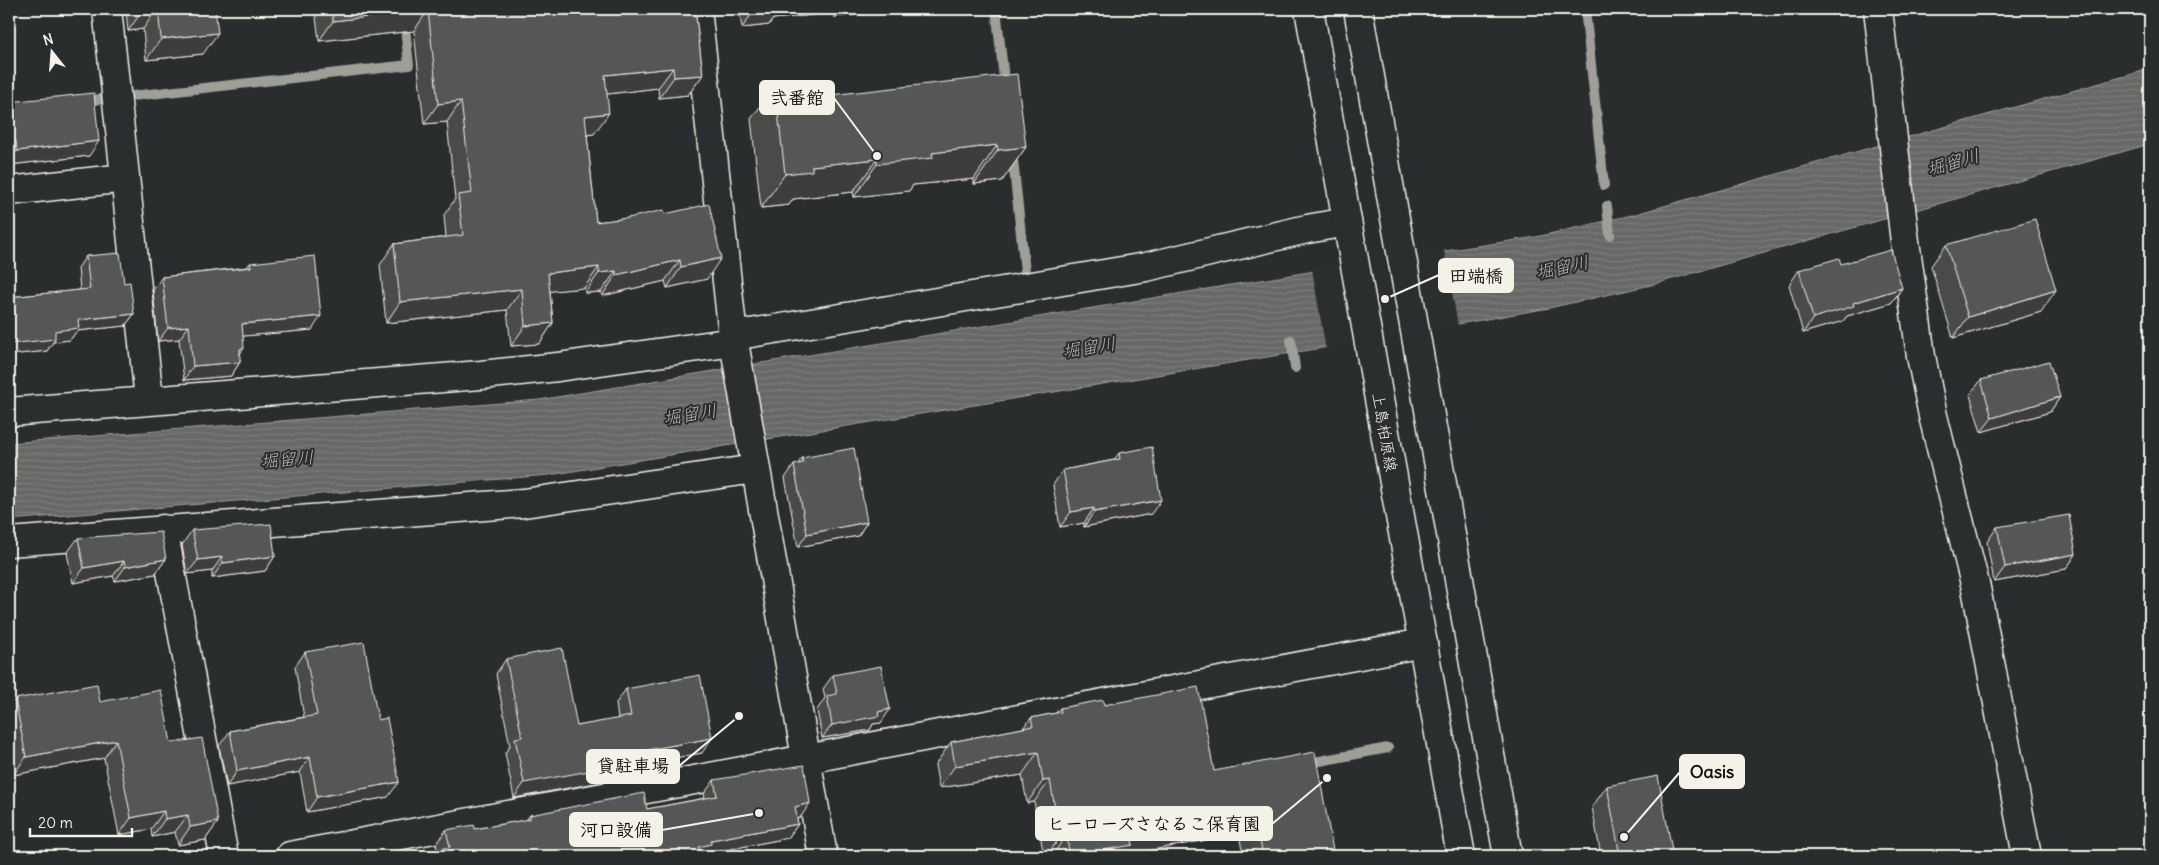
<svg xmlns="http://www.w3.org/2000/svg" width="2159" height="865" font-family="Delius,'Klee One',sans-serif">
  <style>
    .water { fill: url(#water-rules); stroke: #9f9f9a }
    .pier { fill: #2a2d2e }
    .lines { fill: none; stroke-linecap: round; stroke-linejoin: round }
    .stream { stroke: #9f9f9a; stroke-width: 10 }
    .street-casing { stroke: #f4f1e8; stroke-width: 31 }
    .secondary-casing { stroke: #f4f1e8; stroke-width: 31 }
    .street { stroke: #2a2d2e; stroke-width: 28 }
    .secondary { stroke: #2a2d2e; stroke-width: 28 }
    .wall { fill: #494b4a; stroke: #f4f1e8 }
    .shaded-wall { fill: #3c3d3c; stroke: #f4f1e8 }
    .building { fill: #555756; stroke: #f4f1e8 }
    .labels { text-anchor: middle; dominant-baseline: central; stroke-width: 4; stroke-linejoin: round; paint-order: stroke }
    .street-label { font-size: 16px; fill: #f4f1e8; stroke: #2a2d2e }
    .water-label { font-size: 18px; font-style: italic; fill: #b5b3ae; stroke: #2a2d2e }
    .leader { fill: none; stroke: #f4f1e8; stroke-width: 2 }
    .callout-dot { fill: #f4f1e8; stroke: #2a2d2e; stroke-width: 2 }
    .callout { fill: #f4f1e8; stroke: #f4f1e8; stroke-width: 2 }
    .callout-label { font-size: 18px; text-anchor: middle; font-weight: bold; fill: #111 }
  </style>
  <defs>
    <pattern id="water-rules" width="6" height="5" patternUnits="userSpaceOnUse" patternTransform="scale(1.25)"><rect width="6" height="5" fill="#676866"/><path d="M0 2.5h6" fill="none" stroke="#7d7e7c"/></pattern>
  </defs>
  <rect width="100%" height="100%" fill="#2a2d2e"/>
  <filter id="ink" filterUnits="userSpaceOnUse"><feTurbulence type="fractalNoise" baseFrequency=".02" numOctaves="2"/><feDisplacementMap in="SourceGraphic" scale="10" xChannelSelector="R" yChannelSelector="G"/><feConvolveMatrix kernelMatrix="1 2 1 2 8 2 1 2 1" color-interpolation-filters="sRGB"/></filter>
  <g filter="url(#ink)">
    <path class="water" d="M2150,69V144L1651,285L1549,308L1328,347L549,475L9,520V443L539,400L1315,271L1536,237L1632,215Z"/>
    <path class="pier" d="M1444,250L1458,325L1326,350L1312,269Z"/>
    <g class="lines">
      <path class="stream" d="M996,9L1005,87
        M1585,9L1604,185
        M132,96L409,65L403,9
        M82,101L101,99
        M1012,151L1025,271
        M1607,206L1610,235
        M1291,340L1295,368
        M1304,764L1388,748"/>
      <defs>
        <path id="street" d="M107,9L149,399
          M697,9L733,336L823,856
          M1878,9L1904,234L1921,356L1933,416L1976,588L2027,856
          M9,191L125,178
          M733,336L1146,267L1307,229L1347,222
          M9,412L481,375L558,367L734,342
          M163,529L224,856
          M9,542L524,503L755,469
          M290,856L1423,643"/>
        <path id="secondary" d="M1309,9L1461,856
          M1358,9L1508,856"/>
      </defs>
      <use href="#street" class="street-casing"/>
      <use href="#secondary" class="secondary-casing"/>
      <use href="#street" class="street"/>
      <use href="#secondary" class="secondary"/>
    </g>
    <path class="wall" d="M126,9H215L203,54L146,60L143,29L128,31Z
      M315,9H695L703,75L688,95L659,98L658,88L607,94L594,134L587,135L596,222L665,214L707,279L667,288L665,281L602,296L601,292L585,293L584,288L550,291L553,323L539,344L511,346L507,310L386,323L380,265L394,244L446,237L444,215L455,199L447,122L424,124L414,31L319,41Z
      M739,9H891L890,11L834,17V13L773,19L769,25L742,28Z
      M775,86L831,95L1026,147L1002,181L974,184V179L913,185L909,191L854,197L853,192L793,199L789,205L761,208L751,119Z
      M9,102L89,156L9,165Z
      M1946,245L2041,312L1953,338L1931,266Z
      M86,256L124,283L134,314L125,326L77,331L70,340L53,342L47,351L9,355V297L80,290L78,268Z
      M250,263L312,330L243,336L240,354V362L231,376L184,380L179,339L158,341L153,290L162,277L247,267Z
      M1841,264L1902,288L1891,303L1847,316L1843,321L1803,333L1789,285L1799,270Z
      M1981,380L2060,397L2050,412L1981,432L1970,395Z
      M1119,453L1151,514L1084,527V523L1060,527L1053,485L1063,470L1114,460Z
      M802,458L867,522L858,536L798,547L785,478L794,465H797Z
      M1997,527L2076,554L2066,569L1994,582L1987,542Z
      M192,530L275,556L265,571L212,578V571L187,574L182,545Z
      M78,538L166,559L155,574L115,581L113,576L73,583L67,553Z
      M305,652L388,797L307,812L300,772L227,786L219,746L230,731L304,717L295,667Z
      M506,659L577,726L618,719L616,703L626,689L702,753L636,765L628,777L514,798L505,753L510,746L496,674Z
      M833,675L881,723L873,724L870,730L822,738L817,710L825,698L823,689Z
      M15,699L100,702L171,743L218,822L205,840L178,845L175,832L152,837L151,829L119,835L104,758L13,775L9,751V708Z
      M1104,705L1214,771L1334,856H1243L1239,834L1125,855V856H1044L1034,802L1027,803L1022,775L939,788L935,765L951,742L1023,728L1031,718L1056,713L1060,708Z
      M714,780L800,818H797L798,824L788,838L705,854L437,850L436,844L446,830L475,829L526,820L530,815L647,809L705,798L704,794Z
      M1607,786L1673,856H1601L1592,807Z"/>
    <path class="shaded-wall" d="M152,9H157L143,29L128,31L143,10Z
      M755,9H837L834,13L773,19L769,25L742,28Z
      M840,9H891L890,11L834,17Z
      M428,10L414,31L319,41L333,21Z
      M218,33L203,54L146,60L161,39Z
      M673,68L658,88L591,96L605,75Z
      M703,75L688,95L659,98L674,77Z
      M461,101L447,122L424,124L438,104Z
      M609,113L594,134L570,137L585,116Z
      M9,141H16L9,150Z
      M99,141L89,156L9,165V162L17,151Z
      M997,145L974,179L913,185L909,191L854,197L877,164L932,153Z
      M1026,147L1002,181L974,184L998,150Z
      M877,159L853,192L793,199L789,205L761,208L785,174L812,166Z
      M721,258L707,279L667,288L681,267Z
      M680,260L665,281L602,296L616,275Z
      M599,267L584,288L533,293L548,273Z
      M616,271L601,292L585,293L599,273Z
      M1902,288L1891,303L1847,316L1843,321L1803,333L1813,318L1853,303Z
      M522,289L507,310L386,323L400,302Z
      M2056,290L2041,312L1953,338L1968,317Z
      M134,314L125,326L77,331L70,340L53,342L47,351L9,355V344L78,320Z
      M321,316L312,330L233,337L242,324Z
      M553,323L539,344L511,346L525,326Z
      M189,326L179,339L158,341L168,328Z
      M244,348L235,361L240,349Z
      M240,362L231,376L184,380L193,366Z
      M2060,397L2050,412L1981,432L1992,418Z
      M1161,500L1151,514L1084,527L1094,512Z
      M1094,508L1084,523L1060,527L1071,512Z
      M867,522L858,536L798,547L807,534Z
      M2076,554L2066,569L1994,582L2005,567Z
      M275,556L265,571L212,578L223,563Z
      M222,557L212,571L187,574L198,560Z
      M166,559L155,574L115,581L125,567Z
      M124,561L113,576L73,583L84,568Z
      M890,709L881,723L873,724L870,730L822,738L832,725L878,712Z
      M712,738L702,753L636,765L628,777L514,798L524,783L637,752Z
      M116,740L104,758L13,775L26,757Z
      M1038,752L1022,775L939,788L955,766Z
      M310,757L300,772L227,786L237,771Z
      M1050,780L1034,802L1027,803L1043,781Z
      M399,782L388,797L307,812L317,797Z
      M810,803L800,818L785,821L795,807Z
      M164,811L151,829L119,835L131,818Z
      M1254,811L1239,834L1125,855V856H1070L1131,835Z
      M188,815L175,832L152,837L165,819Z
      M218,822L205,840L178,845L190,827Z
      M798,824L788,838L705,854L703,856H692L699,847L711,840Z
      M1066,835L1052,856H1047L1060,837Z"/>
    <path class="building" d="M158,9H215L218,33L161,39Z
      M332,9H695L703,75L674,77L673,68L605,75L609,113L585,116L596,222L628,218L664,210L665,214L709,204L721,258L681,267L680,260L616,275V271L599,273V267L548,273L553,323L525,326L522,289L400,302L394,244L463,235L458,195L472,193L461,101L438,104L428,10L333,21Z
      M1017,74L1026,147L998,150L997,145L932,153L933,158L877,164V159L812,166V171L785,174L775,86L829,80L831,95Z
      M94,93L99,141L17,151L16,141H9V102Z
      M2035,219L2056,290L1968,317L1946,245Z
      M1891,250L1902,288L1853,303L1854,306L1813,318L1799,270L1839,258L1841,264Z
      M120,253L124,283L130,282L134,314L78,320L79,328L55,331V339L9,344V297L90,289L86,256Z
      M315,256L321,316L242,324L244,348L240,349V362L193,366L189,326L168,328L162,277L251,267L250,263Z
      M2049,361L2060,397L1992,418L1981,380Z
      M1152,447L1161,500L1094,512V508L1071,512L1063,470L1120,459L1119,453Z
      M854,448L867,522L807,534L794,465L803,463L802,458Z
      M2069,515L2076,554L2005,567L1997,527Z
      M271,524L275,556L223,563L222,557L198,560L192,530Z
      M161,532L166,559L125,567L124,561L84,568L78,538Z
      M364,642L378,720L387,718L399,782L317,797L310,757L237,771L230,731L317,715L305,652Z
      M562,648L577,726L631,716L626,689L700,675L712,738L637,752L638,762L524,783L515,738L522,737L506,659Z
      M881,666L890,709L878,712L879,716L832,725L827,696L837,694L833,675Z
      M97,684L100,702L161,690L171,743L202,738L218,822L190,827L188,815L165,819L164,811L131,818L116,740L26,757L15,699Z
      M1198,687L1214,771L1315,752L1334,856H1263L1254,811L1131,835L1133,845L1070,856L1066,835L1060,837L1050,780L1043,781L1038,752L955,766L951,742L1033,726L1031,718L1061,712L1060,708L1103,700L1104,705Z
      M804,765L810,803L795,807L798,824L711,840V844L699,847L701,856H402L450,847L446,830L474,825L475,829L530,819V815L644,793L647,809L717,796L714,780Z
      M1658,776L1673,856H1620L1607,786Z"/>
  </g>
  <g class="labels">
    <g class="street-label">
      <text transform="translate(1385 432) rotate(80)">上島柏原線</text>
    </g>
    <g class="water-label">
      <text transform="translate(1953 162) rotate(-16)">堀留川</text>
      <text transform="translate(1562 267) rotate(-12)">堀留川</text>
      <text transform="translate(1089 347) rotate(-9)">堀留川</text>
      <text transform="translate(690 414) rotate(-9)">堀留川</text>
      <text transform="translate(287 459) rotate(-5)">堀留川</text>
    </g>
  </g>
  <path class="leader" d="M877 156L834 98M1385 299L1439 275M739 716L679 766M1624 837L1680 772M1327 778L1272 824M759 813L662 830"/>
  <g class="callout-dot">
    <circle cx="877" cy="156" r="5"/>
    <circle cx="1385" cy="299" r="5"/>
    <circle cx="739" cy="716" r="5"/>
    <circle cx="1624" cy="837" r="5"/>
    <circle cx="1327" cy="778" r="5"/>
    <circle cx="759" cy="813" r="5"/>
  </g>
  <g class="callout">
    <rect x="760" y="81" width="74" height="33" rx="5"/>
    <rect x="1439" y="259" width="74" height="33" rx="5"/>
    <rect x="587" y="750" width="92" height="33" rx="5"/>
    <rect x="1680" y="755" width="64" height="33" rx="5"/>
    <rect x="1036" y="807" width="236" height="33" rx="5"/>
    <rect x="570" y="813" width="92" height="33" rx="5"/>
  </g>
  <g class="callout-label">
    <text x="797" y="104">弐番館</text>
    <text x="1476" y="282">田端橋</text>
    <text x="633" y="772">貸駐車場</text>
    <text x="1712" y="778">Oasis</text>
    <text x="1154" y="830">ヒーローズさなるこ保育園</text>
    <text x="616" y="836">河口設備</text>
  </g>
  <rect width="2159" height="865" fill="none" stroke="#2a2d2e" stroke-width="30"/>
  <rect x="15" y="15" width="2129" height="835" fill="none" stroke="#f4f1e8" stroke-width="2" filter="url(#ink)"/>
  <g transform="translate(52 52) rotate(343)" stroke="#2a2d2e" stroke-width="4" paint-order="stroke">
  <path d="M0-4L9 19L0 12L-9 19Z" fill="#f4f1e8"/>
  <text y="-8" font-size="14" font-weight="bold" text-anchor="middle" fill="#f4f1e8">N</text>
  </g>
  <path d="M30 828v8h102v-8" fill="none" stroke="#f4f1e8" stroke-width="2.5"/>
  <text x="38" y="828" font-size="15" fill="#f4f1e8" stroke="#2a2d2e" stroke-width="4" paint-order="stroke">20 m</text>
</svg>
